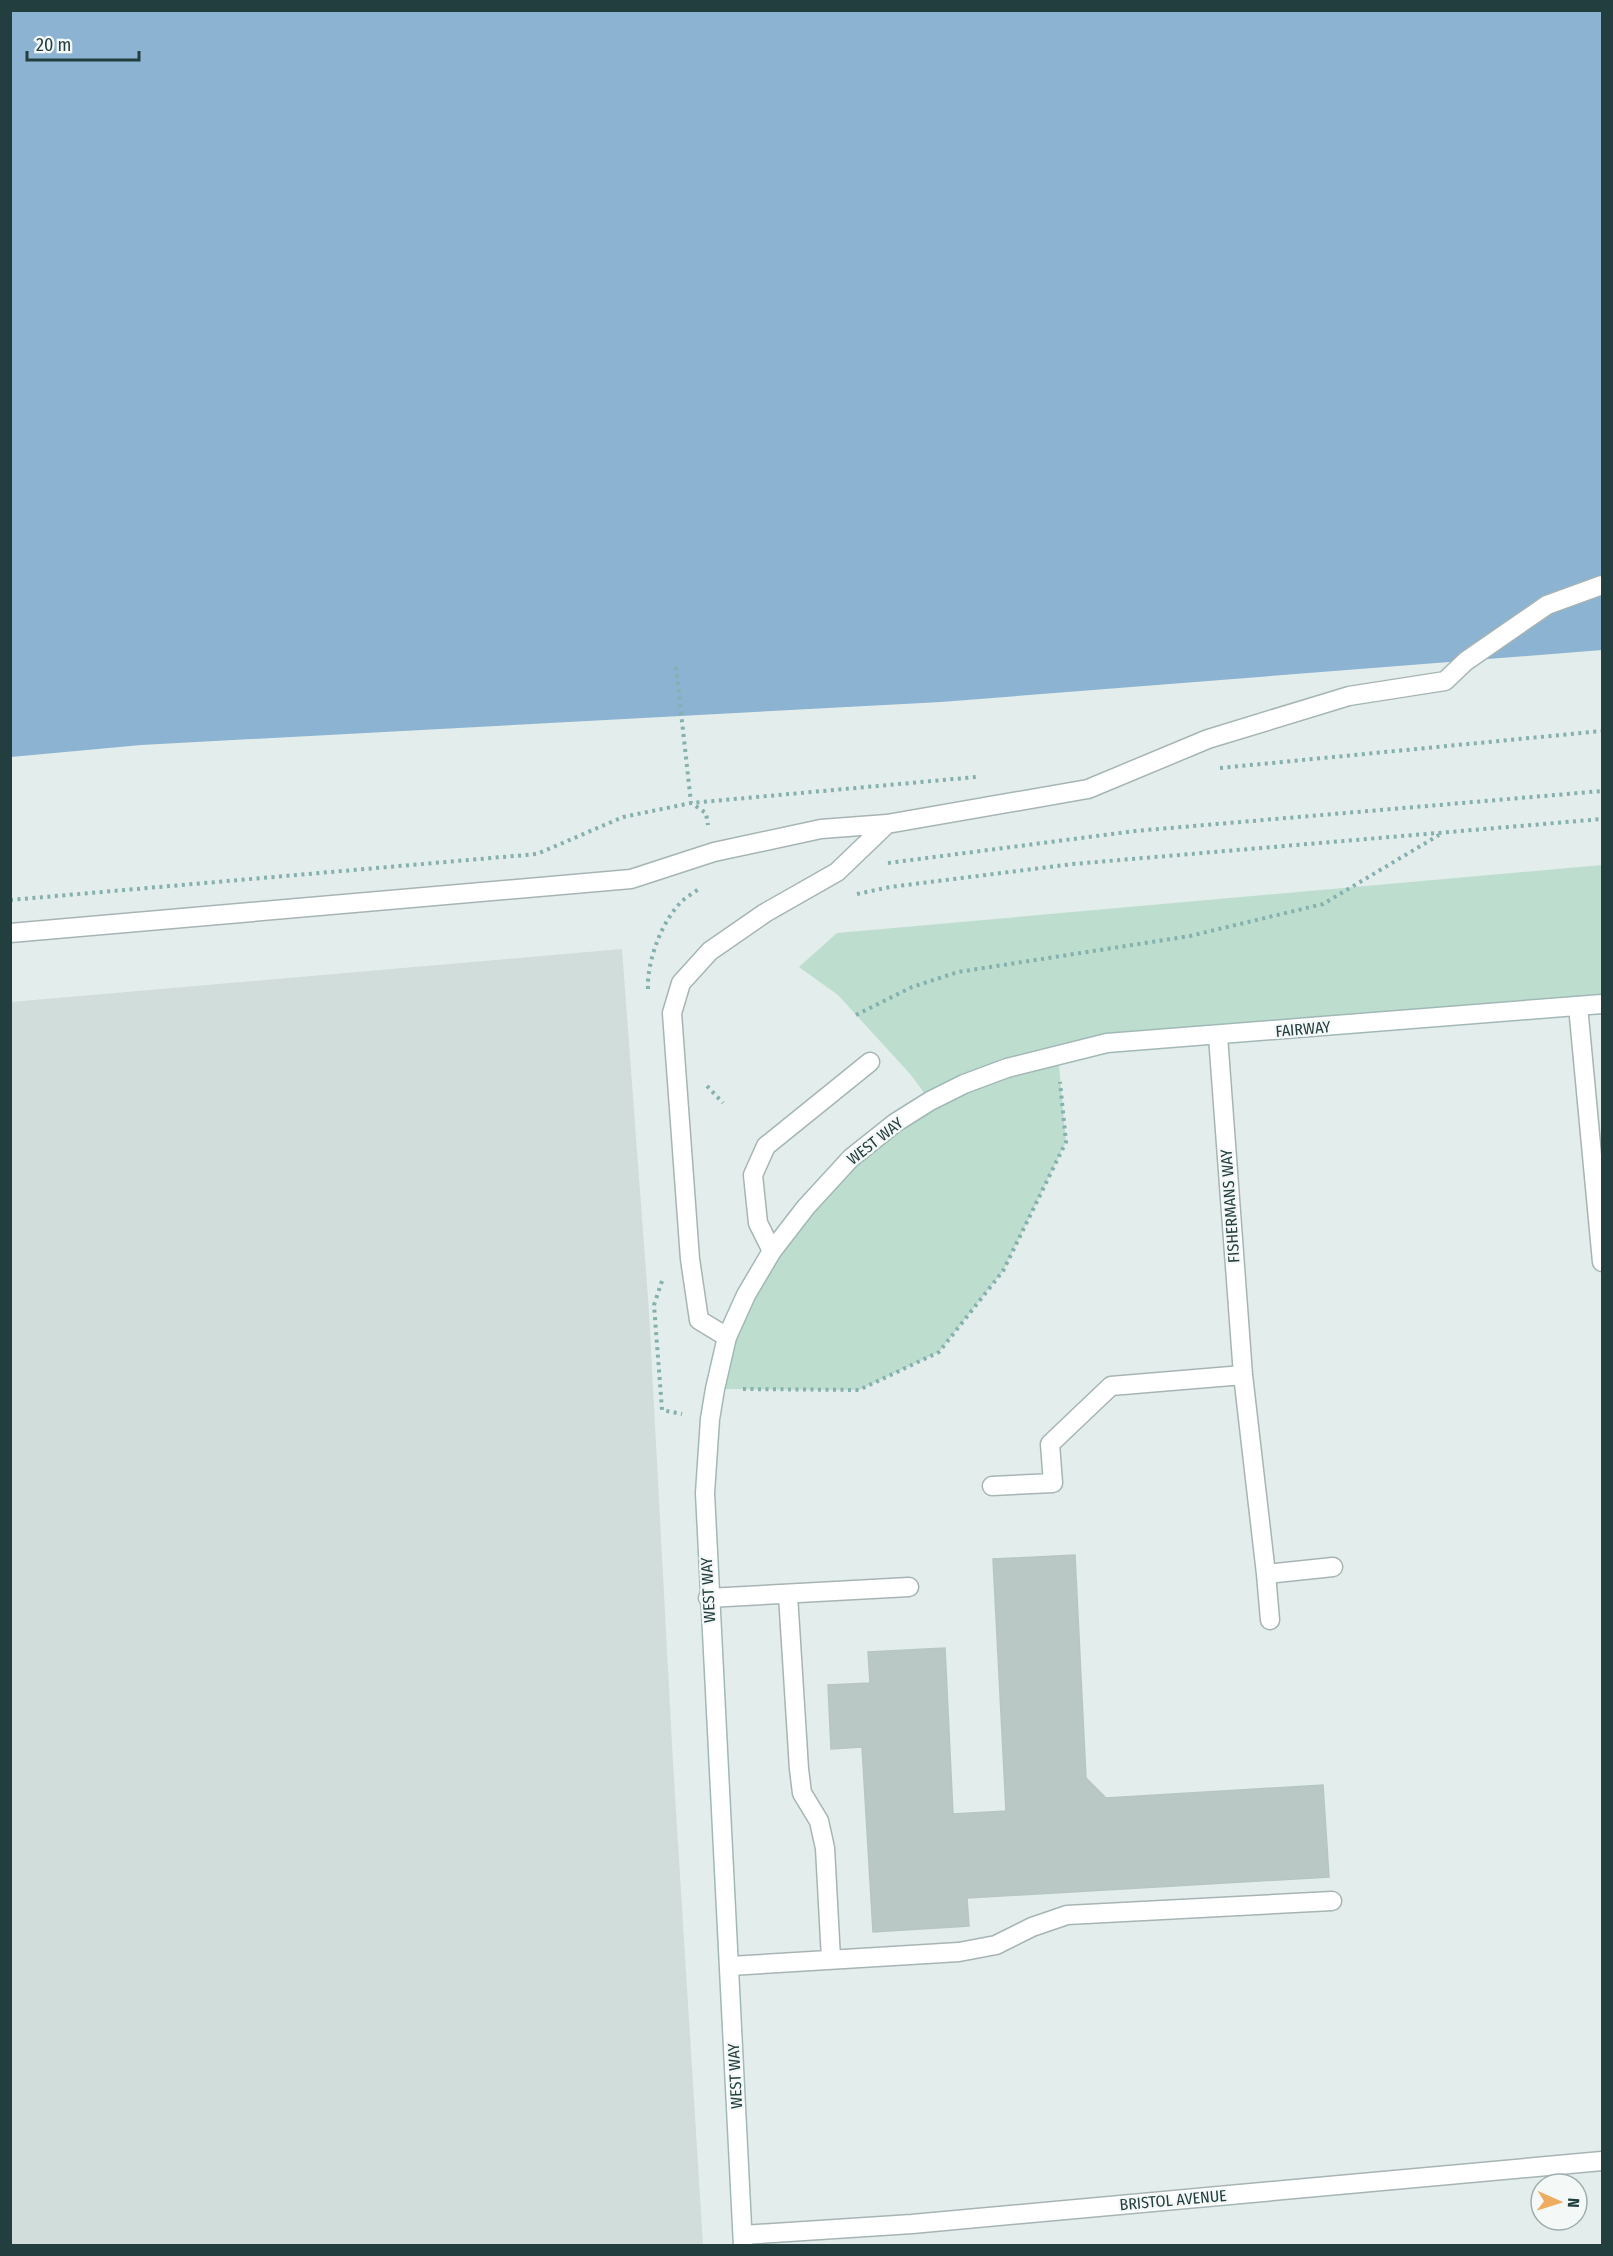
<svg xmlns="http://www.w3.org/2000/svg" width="1613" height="2256" font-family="'Fira Sans Condensed',sans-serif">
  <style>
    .built { fill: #d1dddb }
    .green { fill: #bdddcf }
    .water { fill: #8cb3d1 }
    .building { fill: #b9c8c5; stroke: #b6c6c4; stroke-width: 1.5 }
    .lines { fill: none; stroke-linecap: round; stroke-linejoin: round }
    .lane-casing { stroke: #a6b5b4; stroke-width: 21 }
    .street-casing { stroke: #a6b5b4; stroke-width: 21 }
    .secondary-casing { stroke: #a2b8b7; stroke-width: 21 }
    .path { stroke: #84b0ae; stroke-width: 4; stroke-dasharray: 3 4.5; stroke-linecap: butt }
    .lane { stroke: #fff; stroke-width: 18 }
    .street { stroke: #fff; stroke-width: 18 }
    .secondary { stroke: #fff; stroke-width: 18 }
    .labels { text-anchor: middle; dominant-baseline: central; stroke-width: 4.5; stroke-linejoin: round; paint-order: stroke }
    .street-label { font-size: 16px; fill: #233e3e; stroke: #f4f9f8 }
  </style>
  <rect width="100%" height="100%" fill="#e3edeb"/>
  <path class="built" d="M622,949L649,1312L673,1763L703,2245H11V1002Z"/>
  <path class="green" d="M1602,865V1004L1058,1055L1066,1142L1003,1271L939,1352L859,1390L715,1389L727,1337L806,1207L930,1101L911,1075L838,995L799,967L837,933Z"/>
  <path class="water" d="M11,11H1602V650L941,702L141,745L11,757Z"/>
  <path class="building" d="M1075,1555L1086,1778L1106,1798L1323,1785L1329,1877L967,1898L969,1926L873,1932L862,1747L831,1749L828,1685L870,1683L868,1652L945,1648L953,1814L1006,1811L993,1559Z"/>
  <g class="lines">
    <defs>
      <path id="lane" d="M10,933L631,879L714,852L821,829L887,824L1088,789L1208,739L1349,696L1445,681L1466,661L1547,605L1602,585
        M772,1251L758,1223L753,1175L766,1146L870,1062
        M727,1337L699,1320L690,1259L672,1013L681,983L710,951L765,913L837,872L887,824
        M788,1595L799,1769L802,1793L819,1821L825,1848L831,1959
        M708,1598L909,1587
        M730,1966L959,1952L996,1945L1032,1927L1067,1915L1332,1901"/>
      <path id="street" d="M1578,1006L1602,1262
        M1218,1036L1243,1375L1266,1574L1333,1567
        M992,1486L1053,1483L1050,1444L1111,1386L1243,1375
        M1266,1574L1270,1620
        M743,2235L912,2224L1602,2161"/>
      <path id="secondary" d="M743,2246L705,1493L710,1419L715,1389L727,1337L746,1295L772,1251L806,1207L851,1158L895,1123L930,1101L964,1084L1007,1068L1107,1043L1602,1004"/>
    </defs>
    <use href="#lane" class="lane-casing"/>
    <use href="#street" class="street-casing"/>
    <use href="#secondary" class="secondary-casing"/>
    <path class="path" d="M676,667L691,803L706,813L708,825
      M1220,768L1602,731
      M888,863L1135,831L1602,791
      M857,894L890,887L1073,864L1602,819
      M10,900L537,854L623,817L691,803L976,777
      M648,989C647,961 661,923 681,902C686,897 694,893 700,888
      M856,1015L912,987L958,972L1190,936L1323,904L1439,835
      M707,1086L723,1103
      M662,1281L654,1305L662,1410L682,1414
      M743,1389L859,1390L939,1352L1003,1271L1066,1142L1060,1082"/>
    <use href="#lane" class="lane"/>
    <use href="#street" class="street"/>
    <use href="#secondary" class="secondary"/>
  </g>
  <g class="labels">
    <g class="street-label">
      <text transform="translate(1303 1029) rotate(-5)">FAIRWAY</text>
      <text transform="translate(875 1141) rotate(-38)">WEST WAY</text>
      <text transform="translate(1230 1206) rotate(-94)">FISHERMANS WAY</text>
      <text transform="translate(708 1590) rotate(-93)">WEST WAY</text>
      <text transform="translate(735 2076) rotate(-93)">WEST WAY</text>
      <text transform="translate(1173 2200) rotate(-5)">BRISTOL AVENUE</text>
    </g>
  </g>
  <rect width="1613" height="2256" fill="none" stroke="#233e3e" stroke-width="24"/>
  <g transform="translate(1559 2202) rotate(93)"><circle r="28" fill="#f4f9f8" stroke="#a0aeae" stroke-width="1.5"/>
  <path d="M0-4.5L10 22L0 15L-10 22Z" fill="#efab5f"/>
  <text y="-9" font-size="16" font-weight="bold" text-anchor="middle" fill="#233e3e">N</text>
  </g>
  <path d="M27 51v9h112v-9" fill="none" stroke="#233e3e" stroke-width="3"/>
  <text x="36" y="51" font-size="18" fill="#233e3e" stroke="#f4f9f8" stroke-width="4.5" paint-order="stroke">20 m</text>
</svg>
